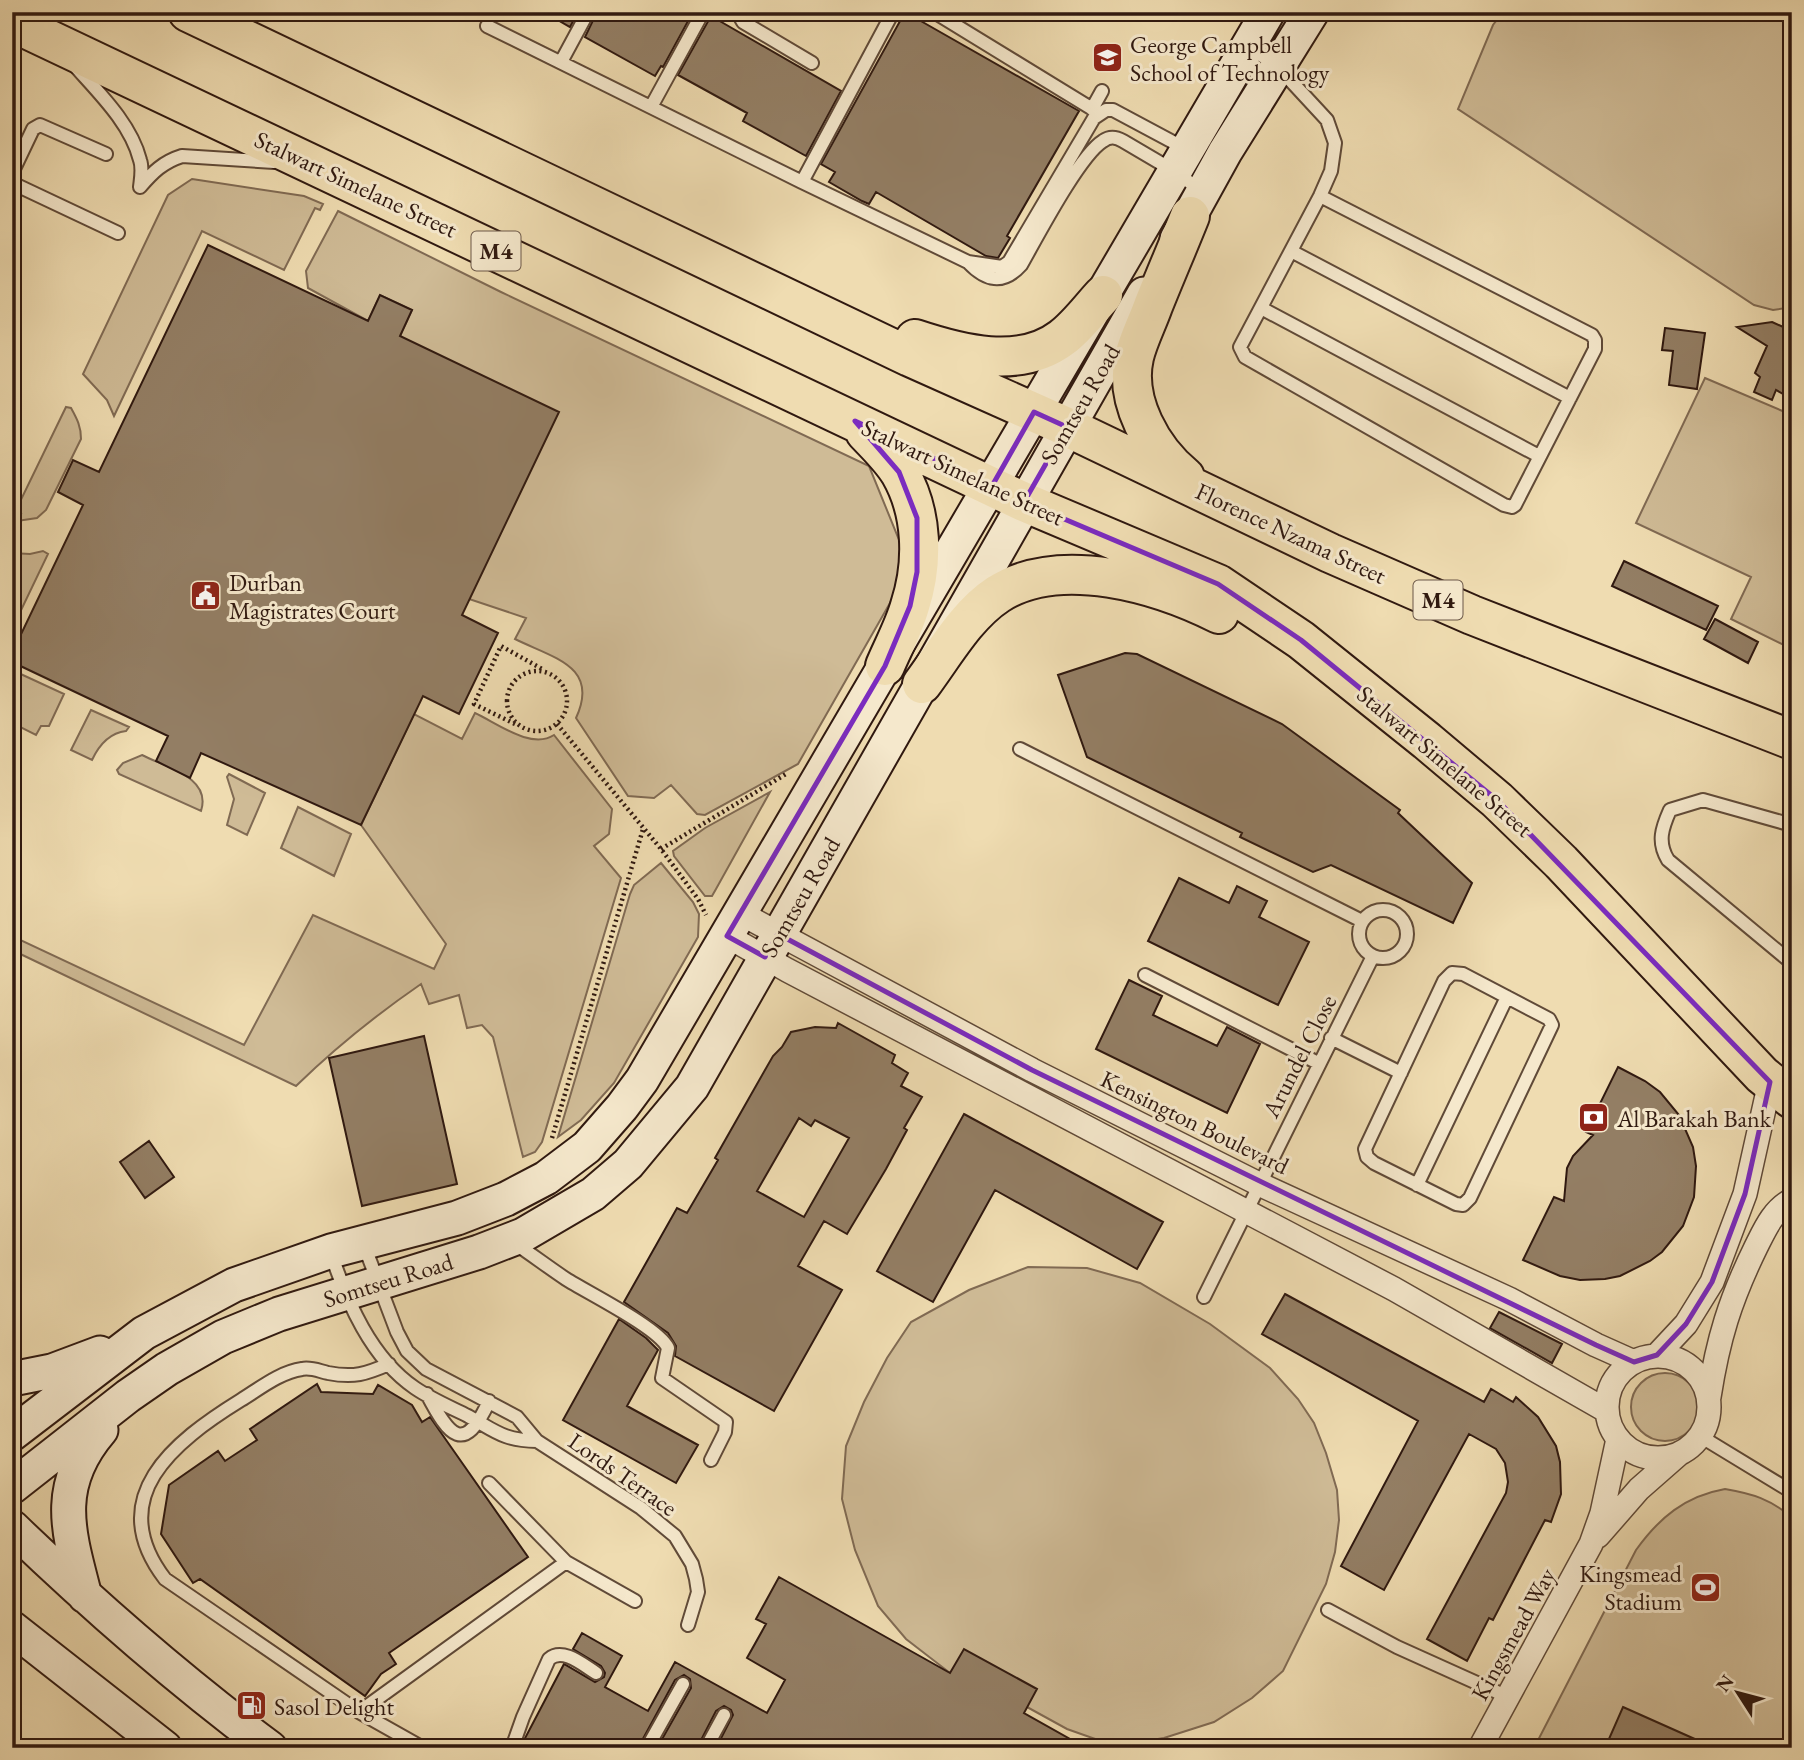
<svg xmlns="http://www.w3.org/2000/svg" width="1804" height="1760" font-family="'EB Garamond',serif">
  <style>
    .green { fill: #cfbb96; stroke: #806a53; stroke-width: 2 }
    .building { fill: #937e64; stroke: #301910; stroke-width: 2; fill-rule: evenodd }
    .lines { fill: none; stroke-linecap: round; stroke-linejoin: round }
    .service-casing { stroke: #604a38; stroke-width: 16 }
    .minor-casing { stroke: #604a38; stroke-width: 26 }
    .secondary-casing { stroke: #301910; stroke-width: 37 }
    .trunk-casing { stroke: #301910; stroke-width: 42 }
    .path { stroke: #301910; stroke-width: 4.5; stroke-dasharray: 2 3.5; stroke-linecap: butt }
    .service { stroke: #f5e8cc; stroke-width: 12 }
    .minor { stroke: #f5e8cc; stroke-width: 23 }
    .secondary { stroke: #f5e8cc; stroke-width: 33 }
    .trunk { stroke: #efdcb1; stroke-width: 38 }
    .marked { fill: none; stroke: #7b2cbf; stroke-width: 5; stroke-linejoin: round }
    .labels { text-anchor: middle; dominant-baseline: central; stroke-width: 6; stroke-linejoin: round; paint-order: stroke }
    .shield { fill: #f5e8cc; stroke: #6b5748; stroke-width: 2 }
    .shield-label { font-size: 23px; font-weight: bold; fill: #301910 }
    .poi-label { font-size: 24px; fill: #301910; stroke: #f5e8cc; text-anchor: start }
    .street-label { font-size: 24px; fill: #301910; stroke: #f5e8cc }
  </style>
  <rect width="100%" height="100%" fill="#efdcb1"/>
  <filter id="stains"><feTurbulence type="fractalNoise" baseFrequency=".00286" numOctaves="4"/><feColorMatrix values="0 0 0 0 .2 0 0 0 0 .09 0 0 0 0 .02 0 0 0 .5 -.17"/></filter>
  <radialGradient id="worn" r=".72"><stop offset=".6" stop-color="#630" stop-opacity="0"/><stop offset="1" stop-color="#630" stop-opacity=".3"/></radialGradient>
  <path class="green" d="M1503,12H1792V307L1773,310L1754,305L1458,109L1493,25Z
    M192,179L304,196L323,204L320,210L315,208L284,270L202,231L114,416L107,400L83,374L168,195Z
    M338,211L501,292L869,466L904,552L897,587L890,603L798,764L705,815L697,814L671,785L654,798L628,796L576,718C600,666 553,658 515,639L526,618L469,599L400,336L412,310L380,295L368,321L308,288L306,271Z
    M1705,378L1792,415V649L1731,619L1751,577L1636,523Z
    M66,407L71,408C77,419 81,426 81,439L46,510L37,518L17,521L21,514L15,512Z
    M43,551L48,554L12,629V553L30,554Z
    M12,670L64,694L49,726H41L36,735L12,723Z
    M91,710L129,727L126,731C109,733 99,745 92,760L71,750Z
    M475,713C497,723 531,750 554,735L612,809L609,834L594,846L621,878L542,1142L535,1152L523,1157L493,1037L482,1025L467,1028L459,995L429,1004L421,984C376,1015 335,1048 296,1086L12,950V936L244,1045L313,915L434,969L446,944L361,825L414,714L462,739Z
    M142,755C165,767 212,777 201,811L119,774L117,770L123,763Z
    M229,774L265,793L247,835L227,825L234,799L227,777Z
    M770,792L716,889L712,896H705L674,856L673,851L705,828Z
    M298,807L351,834L334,876L281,848Z
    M661,863L693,902L699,914L698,937L614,1083L581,1120L558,1137L630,894L634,885Z
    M1028,1267L1087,1268L1140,1283L1210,1324L1270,1368L1298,1399L1314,1423L1326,1453L1337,1490L1339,1520L1335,1552L1326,1584L1283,1671L1252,1698L1214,1722L1164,1738L1127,1744L1098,1740L1067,1729L1027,1707L950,1673L906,1639L878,1606L855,1550L842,1499L846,1446L864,1402L887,1358L911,1322L969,1290Z
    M1631 1407a34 34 0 1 1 68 0a34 34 0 1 1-68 0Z
    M1725,1489C1754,1494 1769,1499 1792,1517V1748H1534L1636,1550C1659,1518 1685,1496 1725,1489Z"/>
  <path class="building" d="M544,12H578L570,27Z
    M597,12H693L663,67L661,66L655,76L585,37Z
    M905,12L1079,111L1007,236L1010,238L998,258L986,256L876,192L869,204L862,201L829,182L835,172L821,164Z
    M711,16L841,91L806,156L743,121L747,113L678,75Z
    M208,245L368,321L380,295L412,310L400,336L559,412L462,615L498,633L459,714L423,696L361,825L201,753L190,778L156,761L168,736L12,662V653L83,505L58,492L73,460L99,472Z
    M1772,322L1792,331V399L1776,390L1772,400L1754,392L1760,377L1755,373L1767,346L1737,327Z
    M1665,328L1705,333L1697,389L1669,385L1673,351L1662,350Z
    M1624,561L1718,606L1706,630L1612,586Z
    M1715,619L1758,642L1748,663L1704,639Z
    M1125,653L1137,654L1282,724L1400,810L1398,813L1472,883L1453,923L1331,865L1313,872L1240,837L1242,833L1087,757L1058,675Z
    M1179,878L1229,903L1237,886L1267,901L1259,917L1309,942L1278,1005L1148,941Z
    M1129,980L1162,996L1153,1015L1217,1046L1227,1027L1260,1044L1227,1113L1096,1049Z
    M838,1023L895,1055L892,1063L908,1073L901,1086L922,1097L904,1128L907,1130L886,1169L847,1234L824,1221L798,1266L842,1290L774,1411L675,1356L676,1346L668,1333L624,1302L677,1208L687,1213L718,1160L715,1158L773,1056L782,1047L791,1032L815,1027L836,1028ZM799,1118L811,1126L815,1120L849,1138L804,1217L757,1191Z
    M424,1036L457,1184L362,1206L329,1058Z
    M1618,1067L1645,1081L1660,1092L1679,1115L1693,1147L1696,1166L1694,1197L1683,1226L1662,1252L1650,1261L1620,1276L1605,1279L1580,1280L1560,1276L1523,1260L1554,1197L1564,1201L1567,1168L1573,1156L1593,1135L1586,1132Z
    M964,1114L1163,1222L1137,1269L995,1190L933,1302L877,1271Z
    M149,1141L174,1177L145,1198L120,1162Z
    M1285,1294L1484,1402L1491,1389L1513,1402L1516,1397L1538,1417L1556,1446L1560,1462L1561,1494L1551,1522L1545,1520L1493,1620L1489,1618L1467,1661L1427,1639L1506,1493L1508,1482L1505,1463L1496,1449L1469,1434L1384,1590L1341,1566L1418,1421L1262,1334Z
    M1499,1312L1562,1344L1552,1363L1490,1328Z
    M619,1319L646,1338L658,1350L627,1406L698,1445L676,1483L563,1420Z
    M317,1384L321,1392L373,1394L378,1385L412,1405L422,1422L430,1417L528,1557L389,1653L396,1664L381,1674L365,1696L200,1579L193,1583L161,1534L169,1485L218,1451L225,1461L257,1440L250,1429Z
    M779,1577L950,1673L964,1649L1037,1689L1024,1713L1086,1748H716L733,1715L731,1710L724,1706L716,1711L697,1748H657L691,1688L690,1679L684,1675L675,1680L638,1748H534L523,1742L564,1664L595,1682L604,1677L605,1673L601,1666L573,1649L582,1633L622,1656L605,1687L648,1711L675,1662L767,1713L785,1680L747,1658L766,1624L756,1619Z
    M1623,1707L1715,1748H1605Z"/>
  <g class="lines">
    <defs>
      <path id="service" d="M737,12L743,22L812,63
        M893,12L802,182L968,262C986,281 1003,285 1021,265C1037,237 1079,156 1103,141C1110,136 1116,137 1123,141L1174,171L1203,192
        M934,12L1099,113
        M487,26L802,182
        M1248,46L1278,67L1327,120L1335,143L1331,171L1320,196L1240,347L1245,357L1504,505L1512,507L1515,505L1595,349V340L1592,335L1320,196
        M561,62L588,12
        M75,66C99,93 131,124 140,160C143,168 141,178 140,187
        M651,107L703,12
        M1092,109L1102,91
        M12,173L33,129L40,125L106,154
        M12,183L118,233
        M140,187C153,172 163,162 182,156L274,162
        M1291,251L1570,398
        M968,262L1002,267L1009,262L1094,118L1106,110H1113L1186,149
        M1261,308L1539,456
        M1020,749L1362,921
        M1792,825L1703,800L1670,810C1662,828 1657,842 1668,860L1792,963
        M1359 934a24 24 0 1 1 48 0a24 24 0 1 1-48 0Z
        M1452,973L1463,974L1549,1019L1552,1025L1470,1198L1463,1205L1456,1204L1374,1163L1367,1157L1365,1149L1444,981Z
        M1145,975L1318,1063
        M1331,1038L1401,1073
        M1417,1185L1507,997
        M513,1242C531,1254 548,1267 566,1279C588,1293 659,1328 668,1348L662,1378L726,1422L725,1432L711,1460
        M364,1245L397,1332L407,1351L426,1369L517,1417L537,1441L641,1508L675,1536L692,1564L696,1579L698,1592L688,1625
        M331,1253C347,1302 371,1358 415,1388C431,1399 450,1407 468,1416C497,1432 503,1440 537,1441
        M1204,1297L1373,956
        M389,1364C366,1374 354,1378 328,1373C319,1371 311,1367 302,1369C280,1372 259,1389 241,1400C173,1442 103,1498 165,1579L359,1712L566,1562
        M427,1394C449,1436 464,1456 489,1401
        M1700,1436L1792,1492
        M489,1483L566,1562L635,1601
        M1328,1610L1397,1647L1508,1697
        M359,1712L423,1748
        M512,1748L523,1717L549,1659C563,1647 583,1665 596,1673
        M647,1748L683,1684
        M706,1748L724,1715"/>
      <path id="minor" d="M740,913L1032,1070L1259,1184L1509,1299L1596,1345L1634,1362
        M727,936L787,970L1394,1289L1607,1411
        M1657,1355L1686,1324L1712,1282L1745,1194L1770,1082
        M1607 1407a51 51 0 1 1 102 0a51 51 0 1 1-102 0Z
        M1709,1397C1718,1339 1730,1300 1756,1247C1765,1229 1773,1210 1792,1200
        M1598,1536L1639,1489L1680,1453
        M1480,1748L1591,1544L1602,1513L1618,1439"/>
      <path id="secondary" d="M1177,239L1225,152L1312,12
        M12,1379L52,1371L100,1353
        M12,1434L144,1333L234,1285L331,1251L457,1218L506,1199L546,1178L587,1147L622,1107L642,1080L1268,12
        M12,1487L128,1396L167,1369L223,1337L279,1314L479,1252L523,1235L593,1194L628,1164L692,1087L1144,294
        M12,1527C94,1606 179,1680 270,1748
        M85,1596C68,1531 53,1486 101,1430
        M12,1628L165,1748"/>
      <path id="trunk" d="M188,12L910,357L1067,427L1330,553L1472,615L1792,740
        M12,22L1024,502L1218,584L1301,640L1427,741L1497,800L1561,862L1762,1075L1792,1099
        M915,339C960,354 1020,370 1062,338C1077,327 1090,309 1103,295
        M865,432C877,445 891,458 900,473C923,513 924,563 910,606C904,627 893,647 885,666
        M1185,477C1152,450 1124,401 1134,357C1138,340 1147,323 1153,306C1165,276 1178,246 1190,216
        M922,684C945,653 966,615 998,594C1060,554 1159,584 1219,614"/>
    </defs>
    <use href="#service" class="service-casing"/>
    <use href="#minor" class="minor-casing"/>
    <use href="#secondary" class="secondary-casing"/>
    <use href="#trunk" class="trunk-casing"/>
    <path class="path" d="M507 701a30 30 0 1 1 60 0a30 30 0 1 1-60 0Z
      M515,724L474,704L501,646L544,670
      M557,724L661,849L698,899L706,915
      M661,849L786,774
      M552,1138L643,829
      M12,1684L15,1666
      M81,1748L111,1743"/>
    <use href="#service" class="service"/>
    <use href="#minor" class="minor"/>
    <use href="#secondary" class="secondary"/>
    <use href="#trunk" class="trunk"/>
  </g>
  <path class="marked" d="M1034,412L1067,427L1024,502L1218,584L1301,640L1497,800L1770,1082L1745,1194L1712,1282L1686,1324L1657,1355L1634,1362L1596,1345L1032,1070L778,934L765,957L727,936L885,666L910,606L917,572V518L899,472L855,421L992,486Z"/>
  <defs>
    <symbol id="school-square" viewBox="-11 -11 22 22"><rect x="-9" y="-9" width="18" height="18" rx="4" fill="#8f2418" stroke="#f5e8cc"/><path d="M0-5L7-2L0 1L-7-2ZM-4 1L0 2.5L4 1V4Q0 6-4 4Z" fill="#fff"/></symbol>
    <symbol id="civic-square" viewBox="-11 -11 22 22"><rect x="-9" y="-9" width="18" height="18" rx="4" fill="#8f2418" stroke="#f5e8cc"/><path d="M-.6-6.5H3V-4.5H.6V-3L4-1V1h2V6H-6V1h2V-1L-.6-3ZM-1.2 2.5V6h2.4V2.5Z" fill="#fff"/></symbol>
    <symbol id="bank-square" viewBox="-11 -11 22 22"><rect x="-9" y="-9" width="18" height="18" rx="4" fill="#8f2418" stroke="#f5e8cc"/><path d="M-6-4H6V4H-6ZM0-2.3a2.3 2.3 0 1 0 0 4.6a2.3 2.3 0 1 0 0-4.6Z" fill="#fff"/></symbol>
    <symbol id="stadium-square" viewBox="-11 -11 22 22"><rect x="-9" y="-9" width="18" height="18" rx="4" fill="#8f2418" stroke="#f5e8cc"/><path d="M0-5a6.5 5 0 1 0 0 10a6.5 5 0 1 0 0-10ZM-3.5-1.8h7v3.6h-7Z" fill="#fff"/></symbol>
    <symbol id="fuel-square" viewBox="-11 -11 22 22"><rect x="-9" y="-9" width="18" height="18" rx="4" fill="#8f2418" stroke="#f5e8cc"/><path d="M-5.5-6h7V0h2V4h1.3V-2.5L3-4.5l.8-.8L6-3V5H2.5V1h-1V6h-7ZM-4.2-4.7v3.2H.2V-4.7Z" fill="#fff"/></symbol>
  </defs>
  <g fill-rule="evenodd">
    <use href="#school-square" x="1090" y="40" width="35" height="35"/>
    <use href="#civic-square" x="188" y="578" width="35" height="35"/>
    <use href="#bank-square" x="1576" y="1100" width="35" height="35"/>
    <use href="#stadium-square" x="1688" y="1570" width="35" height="35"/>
    <use href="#fuel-square" x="234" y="1688" width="35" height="35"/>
  </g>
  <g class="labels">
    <g class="shield">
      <rect x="471.5" y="231.5" width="49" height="39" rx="5"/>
      <rect x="1413.5" y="580.5" width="49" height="39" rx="5"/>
    </g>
    <g class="shield-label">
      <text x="496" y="251">M4</text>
      <text x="1438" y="600">M4</text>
    </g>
    <g class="poi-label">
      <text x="1130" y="44">George Campbell<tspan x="1130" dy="28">School of Technology</tspan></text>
      <text x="229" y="582">Durban<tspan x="229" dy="28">Magistrates Court</tspan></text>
      <text x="1617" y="1118">Al Barakah Bank</text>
      <text x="1682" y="1573" text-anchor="end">Kingsmead<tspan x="1682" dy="28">Stadium</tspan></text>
      <text x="274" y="1706">Sasol Delight</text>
    </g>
    <g class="street-label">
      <text transform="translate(356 184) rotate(25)">Stalwart Simelane Street</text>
      <text transform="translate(1080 404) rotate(-60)">Somtseu Road</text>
      <text transform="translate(963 472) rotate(25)">Stalwart Simelane Street</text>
      <text transform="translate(1291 533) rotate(25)">Florence Nzama Street</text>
      <text transform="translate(1445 761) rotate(40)">Stalwart Simelane Street</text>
      <text transform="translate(800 897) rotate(-60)">Somtseu Road</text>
      <text transform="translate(1299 1056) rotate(-63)">Arundel Close</text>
      <text transform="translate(1195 1122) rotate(26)">Kensington Boulevard</text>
      <text transform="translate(388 1280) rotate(-17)">Somtseu Road</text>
      <text transform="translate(623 1474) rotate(35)">Lords Terrace</text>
      <text transform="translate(1513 1634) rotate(-61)">Kingsmead Way</text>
    </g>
  </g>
  <rect width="1804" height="1760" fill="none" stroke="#efdcb1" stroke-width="42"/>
  <rect x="14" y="14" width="1776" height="1732" fill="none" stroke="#301910" stroke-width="3.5"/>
  <rect x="21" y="21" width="1762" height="1718" fill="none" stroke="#301910" stroke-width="2"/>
  <g transform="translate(1738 1693) rotate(306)" stroke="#f5e8cc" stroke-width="5" paint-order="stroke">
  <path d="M0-5L12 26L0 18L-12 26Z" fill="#301910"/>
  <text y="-10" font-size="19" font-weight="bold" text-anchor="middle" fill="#301910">N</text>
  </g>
  <rect width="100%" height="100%" filter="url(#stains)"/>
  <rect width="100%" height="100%" fill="url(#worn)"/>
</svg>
